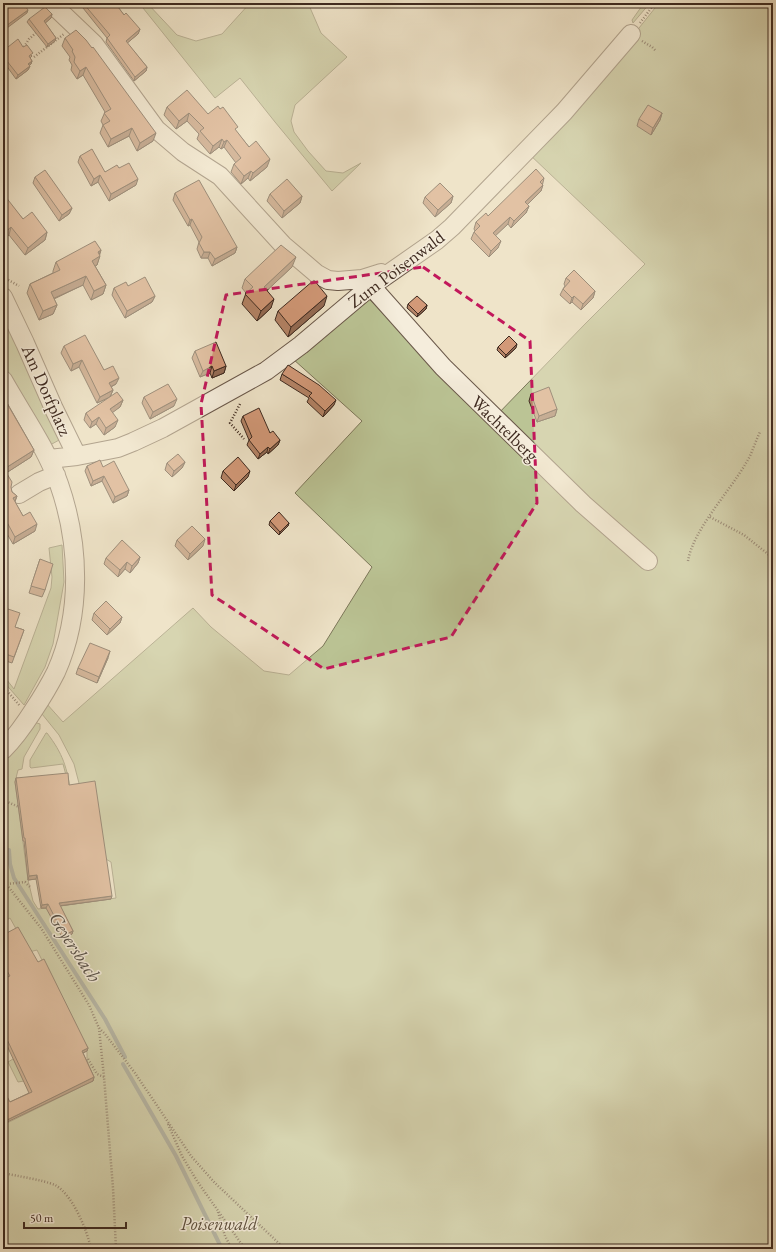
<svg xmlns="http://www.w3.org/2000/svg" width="776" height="1252" font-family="'EB Garamond',serif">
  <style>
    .green { fill: #bbc495; stroke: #7c775a }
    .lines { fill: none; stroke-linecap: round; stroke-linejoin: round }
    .stream { stroke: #76837e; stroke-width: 4 }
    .minor-casing { stroke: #6a584a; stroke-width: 20 }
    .path { stroke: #3e2a20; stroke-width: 2.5; stroke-dasharray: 1 2; stroke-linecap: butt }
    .minor { stroke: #f5eddc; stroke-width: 18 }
    .wall { fill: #b58467; stroke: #3e2a20 }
    .shaded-wall { fill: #946b54; stroke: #3e2a20 }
    .building { fill: #d39978; stroke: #3e2a20 }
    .marked { fill: none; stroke: #c2185b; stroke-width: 3; stroke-dasharray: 8 5; stroke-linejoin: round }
    .labels { text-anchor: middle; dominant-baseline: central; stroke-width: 3; stroke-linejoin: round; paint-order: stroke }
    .street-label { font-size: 18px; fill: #3e2a20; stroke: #f5eddc }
    .park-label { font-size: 18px; font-style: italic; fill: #5d503d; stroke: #f5eddc }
    .water-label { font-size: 19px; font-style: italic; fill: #554f47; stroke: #f5eddc }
  </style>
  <rect width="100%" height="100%" fill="#efe4c9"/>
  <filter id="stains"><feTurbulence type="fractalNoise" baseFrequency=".005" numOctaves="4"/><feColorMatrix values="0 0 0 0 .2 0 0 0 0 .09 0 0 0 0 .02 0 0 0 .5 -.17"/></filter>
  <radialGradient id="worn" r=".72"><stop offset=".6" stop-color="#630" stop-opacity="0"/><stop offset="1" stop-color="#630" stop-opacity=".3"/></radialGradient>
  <path class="green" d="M139,3H147L177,35L196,41L222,34L250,3H308L321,33L347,57L295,105L291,121L294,132L308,151L326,171L343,173L361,163L332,191L275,122L240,78L215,98Z
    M644,3H650L633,23L632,20Z
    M659,3H773V1249H3V1125L93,1081L87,1068V1051L37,950L29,952L10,918L3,922V803L6,765L8,756L34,722L40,724V729L24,757L22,769L18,770L15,782L28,880L33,901L38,909L116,898L111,862L104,858L80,787L74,764L59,735L42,714L41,711L46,703L63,722L193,608L211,627L264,671L289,675L323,646L372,567L295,493L362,421L293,359L369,299L423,354L495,417L585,324L645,264L528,153L632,39L639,28Z
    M8,329L13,331L61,439L50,445L44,439L3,366V330Z
    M62,545L64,582L53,644L45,667L24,705L3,681V675L14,689L51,588L52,577L49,548Z
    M46,733H47C63,754 67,767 71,794L63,764L31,768L30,767V760Z
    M13,1059L14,1060L24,1081L18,1082L8,1062Z"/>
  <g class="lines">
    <path class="stream" d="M9,850L10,864L14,878L105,1019L125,1057
      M123,1064L176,1156L222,1249"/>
    <defs>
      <path id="minor" d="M51,3L94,44L156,129L183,152L220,176L283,245L317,274L328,280L338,281L362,279L381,273
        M371,286L443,367L583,504L648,561
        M3,297L25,343L54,409L77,456
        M3,380C22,414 46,447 59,484C80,544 82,614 56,672C49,686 41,699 33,711C24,725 15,738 3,750
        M49,459L77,456L118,448L133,442L163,428L266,371L301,345L371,286L437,240L452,227L564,112L631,34
        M19,494L39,482L56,475"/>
    </defs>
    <use href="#minor" class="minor-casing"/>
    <path class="path" d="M640,23L655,3
      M642,41L652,47L656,51
      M24,47L29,39L37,32
      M34,57L64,34
      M3,277L19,286
      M240,404L230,423L244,439
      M710,517L744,535L773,558
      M688,561C693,530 730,491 746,463C752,454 755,442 760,432
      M3,686L20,706
      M3,800L19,807L20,808
      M3,880L41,928L89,1005L99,1028L104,1077L113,1188L116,1249
      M7,884L25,882L31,888
      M99,1028L105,1034L135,1073L191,1156L215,1183L285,1249
      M88,1059L97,1074L104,1077
      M168,1124L182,1156L197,1181L245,1249
      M3,1173C17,1176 43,1180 55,1185C73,1195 87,1230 91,1249
      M218,1212L225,1236L232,1249"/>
    <use href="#minor" class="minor"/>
  </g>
  <path class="wall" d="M79,3H115L124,15L140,29L138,34L127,43L147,67L146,71L134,81L106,42L107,38Z
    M52,14L51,18L45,23L56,38L55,41L47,47L27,22L29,19Z
    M65,38L153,141L137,151L129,136L108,147L100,133L103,125L101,121L105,112L83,75L77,79L71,70L72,65L69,60L70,57L62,46Z
    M23,47L32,56L30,58L32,61L31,64L29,66H30L28,70L16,79L3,61V51Z
    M167,107L208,114L236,131L249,147L267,167L250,181L248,178L241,184L231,172L234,164L236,163L224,147L221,149L219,147L210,154L197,139L199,134L187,121L176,129L164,115Z
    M662,113L660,120L651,135L637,126L639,119Z
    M80,156L105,172L119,168L136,185L109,201L98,182L91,186L78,162Z
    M35,177L72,208L69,214L59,221L33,183Z
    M544,178L541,191L527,204L529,206L526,213L511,228L508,224L495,235L498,248L489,257L471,239L474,232L475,231L474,229L476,222L488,216Z
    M175,193L237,247L235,253L212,266L208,258H201L197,249L199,242L190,225L188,226L173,200Z
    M270,194L302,196L300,203L282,218L267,201Z
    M3,196L23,219L47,232L45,240L25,255L9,235L3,239Z
    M453,196L451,203L435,217L423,203L425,197Z
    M101,250L97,265L95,266L106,285L103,294L91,300L83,285L54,299L57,305L53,314L39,320L27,293L30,284L53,273V271L56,262Z
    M292,267L267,290L271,308L257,321L242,304L246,293L242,288L245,279Z
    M566,278L595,291L593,298L581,310L572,302L570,304L560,295L563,289L565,286L564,284Z
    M128,286L155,296L152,302L125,318L112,295L114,288Z
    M408,304L427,305L426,309L417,317L407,308Z
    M324,306L288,337L275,320L278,311Z
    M64,346L104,370L116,384L111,387L113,390L110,397L97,403L79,367L71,371L61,353Z
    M498,347L516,348L505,358L497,350Z
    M195,351L226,366L224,373L212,378L210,373L200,377L192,358Z
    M282,374L334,405L323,417L307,402L309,398L280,380Z
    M3,392L7,399L6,401L34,450L31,457L6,473L12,492L17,496L15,502L23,516L35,531L13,544L3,527Z
    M531,394L557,409L555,416L537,422L529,401Z
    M144,397L174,406L150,419L142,403Z
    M123,400L120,407L112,412L115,427L104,435L96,424L90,428L84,420L86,413Z
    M243,416L270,433L280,440L278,445L268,454L267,452L258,459L247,445L249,440L241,421Z
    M185,462L182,468L172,477L165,470L167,463Z
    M87,466L103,467L129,490L127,496L113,503L102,481L91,486L85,471Z
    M223,471L248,477L234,491L221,478Z
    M270,521L289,523L288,526L279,535L269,525Z
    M177,540L203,546L188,560L175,546Z
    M140,557L138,563L130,573L125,569L118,577L104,564L106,558Z
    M40,559L45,590L42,597L29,593Z
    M94,613L122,617L120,623L107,635L92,620Z
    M3,615L15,627L24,630L12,663L3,660V628L4,626H3Z
    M108,658L97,683L76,674L78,668Z
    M16,778L69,785L111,899L60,906L73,931L72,934L63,939L46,908H41L36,879L28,880L24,841H23L15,782Z
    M3,935L38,962L88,1048L87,1051L83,1053L94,1077L93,1081L10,1102L29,1093L3,1037V979L7,977L3,969Z"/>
  <path class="shaded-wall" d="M28,10L27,13L3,31V28Z
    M52,14L51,18L43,25L44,21Z
    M140,29L138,34L125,45L126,41Z
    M56,38L55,41L47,47L48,44Z
    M32,61L31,64L27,67L28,64Z
    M30,66L28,70L16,79L18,75Z
    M86,67L83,75L77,79L80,71Z
    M147,67L146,71L134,81L135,77Z
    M189,113L187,121L176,129L179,121Z
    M662,113L660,120L651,135L653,128Z
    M132,128L129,136L108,147L111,139Z
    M156,133L153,141L137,151L140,143Z
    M222,139L219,147L210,154L213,146Z
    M227,140L224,147L221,149L224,142Z
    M270,159L267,167L250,181L253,173Z
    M251,171L248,178L241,184L244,176Z
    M100,175L98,182L91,186L94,179Z
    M138,179L136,185L109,201L111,194Z
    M543,185L541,191L523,209L525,202Z
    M302,196L300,203L282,218L284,211Z
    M453,196L451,203L435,217L438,210Z
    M529,206L526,213L511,228L514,221Z
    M72,208L69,214L59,221L62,215Z
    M510,217L508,224L491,240L493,233Z
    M192,219L190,225L188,226L190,220Z
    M11,227L9,235L3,239V234Z
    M47,232L45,240L25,255L28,248Z
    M501,241L498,248L489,257L491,251Z
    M237,247L235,253L212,266L215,259Z
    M101,250L98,257L100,256L97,265L89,270L92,261L98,252Z
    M204,252H210L208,258H201Z
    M296,257L292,267L260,297L264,287Z
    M86,276L83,285L48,301L51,292Z
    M106,285L103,294L91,300L94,291Z
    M595,291L593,298L581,310L583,304Z
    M155,296L152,302L125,318L127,311Z
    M327,296L324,306L288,337L291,327Z
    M574,296L572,302L570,304L572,298Z
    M274,299L271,308L257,321L261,311Z
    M57,305L53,314L39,320L43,311Z
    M427,305L426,309L417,317L418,314Z
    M517,344L516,348L505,358L506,355Z
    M82,360L79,367L71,371L73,364Z
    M212,366L210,373L200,377L203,371Z
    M226,366L224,373L212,378L214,371Z
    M119,378L116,384L106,389L109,383Z
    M113,390L110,397L97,403L100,397Z
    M177,399L174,406L150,419L153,412Z
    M123,400L120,407L108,416L110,409Z
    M336,400L334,405L323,417L325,411Z
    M557,409L555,416L537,422L539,416Z
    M99,417L96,424L90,428L92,422Z
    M118,420L115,427L104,435L106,428Z
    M280,440L278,445L268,454L270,449Z
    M268,447L267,452L258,459L260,454Z
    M34,450L31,457L3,475L4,469Z
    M185,462L182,468L172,477L174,471Z
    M250,471L248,477L234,491L236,485Z
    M104,476L102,481L91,486L93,481Z
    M129,490L127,496L113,503L115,497Z
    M17,496L14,503L13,498Z
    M289,523L288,526L279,535L280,532Z
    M37,524L35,531L13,544L15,537Z
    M205,539L203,546L188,560L190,554Z
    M140,557L138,563L130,573L132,566Z
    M127,562L125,569L118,577L120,570Z
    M122,617L120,623L107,635L110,629Z
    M110,651L108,658L97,683L99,677Z
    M37,875L36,879L28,880L29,876Z
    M112,896L111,899L58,906L59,903Z
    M48,904L46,908H41L42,905Z
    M73,931L72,934L63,939L64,935Z
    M88,1048L87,1051L80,1054L82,1051Z
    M94,1077L93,1081L3,1124V1122Z"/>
  <path class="building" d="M7,3H23L28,10L3,28V6Z
    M83,3H115L124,15L126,13L140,29L126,41L147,67L135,77L107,38L110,35Z
    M45,7L52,14L44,21L56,38L48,44L29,19Z
    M76,30L86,40L92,48L93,47L156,133L140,143L132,128L111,139L103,125L110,121L104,113L111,109L86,67L80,71L74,62L75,57L72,51L73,50L65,38Z
    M18,39L23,47L27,45L33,53L29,56L32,61L28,64L30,66L18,75L3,56V51Z
    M187,90L208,114L218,106L220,109L223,107L238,127L235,129L249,147L256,141L270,159L253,173L251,171L244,176L234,164L241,158L227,140L224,142L222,139L213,146L200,131L204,128L189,113L179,121L167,107Z
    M648,105L662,113L653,128L639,119Z
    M92,149L105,172L117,165L119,168L129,163L138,179L111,194L100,175L94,179L80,156Z
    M536,169L544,178L540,182L543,185L525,202L529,206L514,221L510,217L493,233L501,241L491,251L474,232L480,226L476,222L486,213L488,216Z
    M45,170L72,208L62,215L35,177Z
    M287,179L302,196L284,211L270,194Z
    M199,180L237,247L215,259L210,252H204L199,243L202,237L192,219L190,220L175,193Z
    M440,183L453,196L438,210L425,197Z
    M3,196L4,197L5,196L23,219L32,212L47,232L28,248L11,227L3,234Z
    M95,241L101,250L98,252L100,256L92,261L106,285L94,291L86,276L51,292L57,305L43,311L30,284L60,270L56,262Z
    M281,245L296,257L264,287L274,299L261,311L245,294L253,287L245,279Z
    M574,270L595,291L583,304L574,296L572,298L563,289L570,281L566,278Z
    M145,277L155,296L127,311L114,288L126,282L128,286Z
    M314,280L327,296L291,327L278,311Z
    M417,296L427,305L418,314L408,304Z
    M85,335L104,370L113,366L119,378L109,383L113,390L100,397L82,360L73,364L64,346Z
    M509,336L517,344L506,355L498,347Z
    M216,342L226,366L214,371L212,366L203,371L195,351Z
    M288,365L319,385L336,400L325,411L309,396L312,393L282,374Z
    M168,384L177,399L153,412L144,397Z
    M549,387L557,409L539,416L531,394Z
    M3,392L7,399L5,400L34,450L4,469L12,482L11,487L12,492L17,496L13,498L23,516L30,512L37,524L15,537L3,515Z
    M117,392L123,400L110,409L118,420L106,428L99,417L92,422L86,413Z
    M259,408L270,433L273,431L280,440L270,449L268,447L260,454L249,440L252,437L243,416Z
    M178,454L185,462L174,471L167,463Z
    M238,457L250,471L236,485L223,471Z
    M100,460L103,467L114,461L129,490L115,497L104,476L93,481L87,466Z
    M279,512L289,523L280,532L270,521Z
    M192,526L205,539L190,554L177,540Z
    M122,540L140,557L132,566L127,562L120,570L106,558Z
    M40,559L53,564L45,590L31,586Z
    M106,601L122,617L110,629L94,613Z
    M5,608L20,613L15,627L24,630L14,657L3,653V628L6,620H3V616Z
    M90,643L110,651L99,677L78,668Z
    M3,691L5,693L3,695Z
    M68,773L69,785L95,781L112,896L59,903L73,931L64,935L48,904L42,905L37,875L29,876L25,838H24L16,778Z
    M18,927L38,962L44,959L88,1048L82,1051L94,1077L3,1122V1089L10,1102L32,1092L3,1031V979L10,976L3,964V935Z"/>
  <path d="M0 0H776V1252H0ZM423,267L530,341L537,503L451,637L324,669L212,595L201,404L226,295Z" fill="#efe4c9" fill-opacity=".55" fill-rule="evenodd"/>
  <path class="marked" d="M423,267L530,341L537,503L451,637L324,669L212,595L201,404L226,295Z"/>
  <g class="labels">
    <g class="street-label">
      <text transform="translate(396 269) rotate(-37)">Zum Poisenwald</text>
      <text transform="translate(47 390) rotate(66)">Am Dorfplatz</text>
      <text transform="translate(505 428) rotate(44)">Wachtelberg</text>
    </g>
    <g class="park-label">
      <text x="219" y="1223">Poisenwald</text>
    </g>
    <g class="water-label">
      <text transform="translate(75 947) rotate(57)">Geyersbach</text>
    </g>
  </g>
  <rect width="776" height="1252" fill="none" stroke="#efe4c9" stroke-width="16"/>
  <rect x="4" y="4" width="768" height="1244" fill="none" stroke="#3e2a20" stroke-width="2"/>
  <rect x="8" y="8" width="760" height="1236" fill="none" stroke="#3e2a20"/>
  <path d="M24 1222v6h102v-6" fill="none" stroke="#3e2a20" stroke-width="2"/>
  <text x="30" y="1222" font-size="12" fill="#3e2a20" stroke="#f5eddc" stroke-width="3" paint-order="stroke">50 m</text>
  <rect width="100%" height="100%" filter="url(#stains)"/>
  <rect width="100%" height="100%" fill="url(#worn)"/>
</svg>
